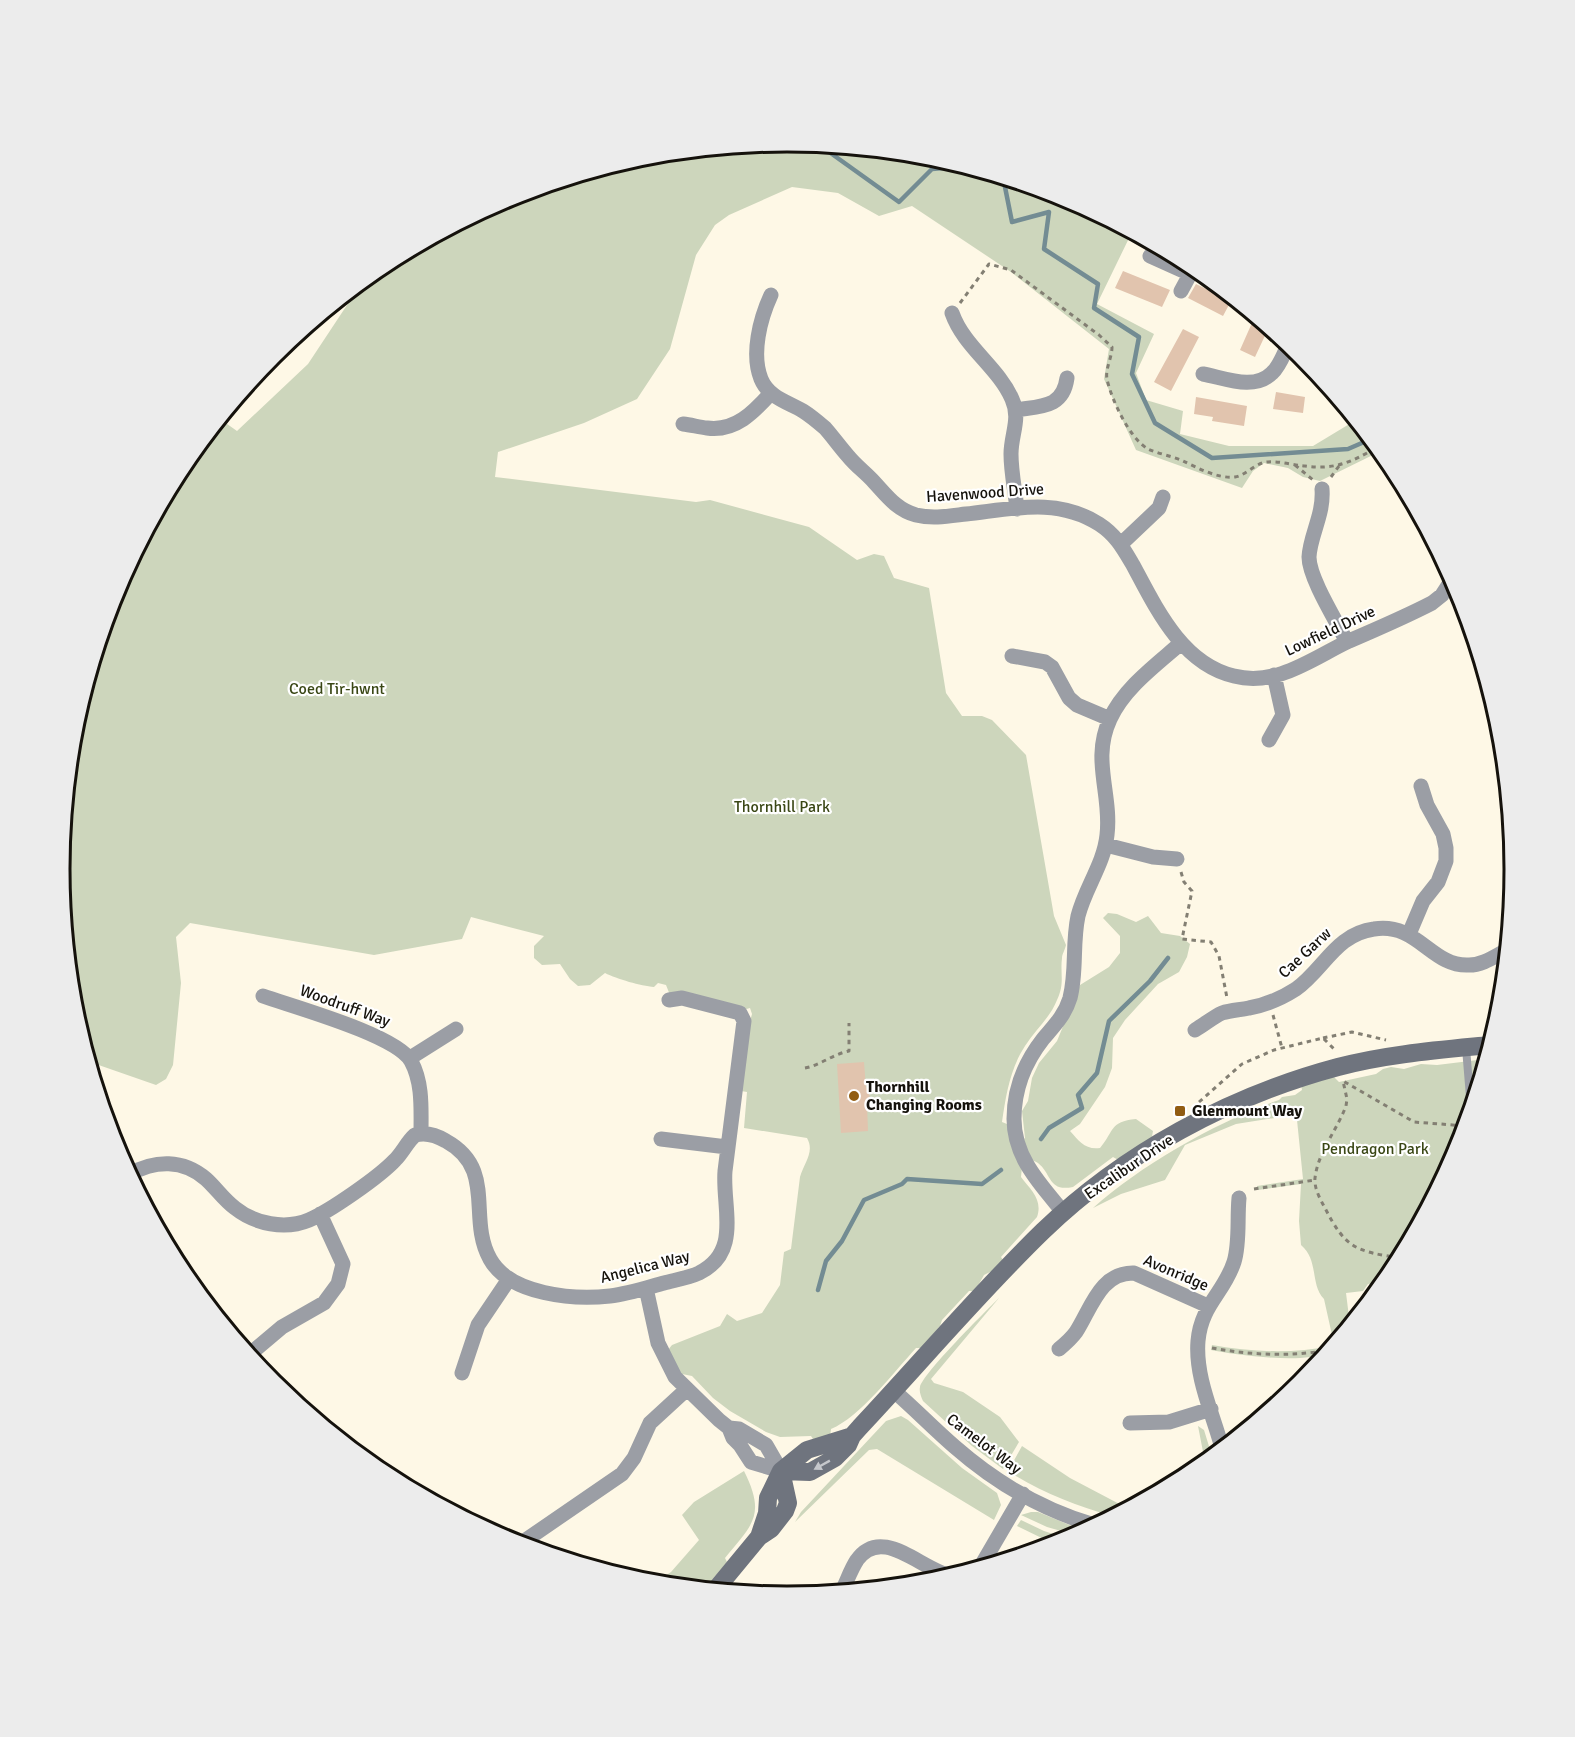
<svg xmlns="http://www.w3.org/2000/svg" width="1575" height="1737" font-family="Signika,sans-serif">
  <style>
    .green { fill: #cdd6bc }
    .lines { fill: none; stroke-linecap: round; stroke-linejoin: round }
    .stream { stroke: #738c93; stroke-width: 4.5 }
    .building { fill: #e1c4ae }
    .path { stroke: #837f73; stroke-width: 3; stroke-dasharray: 4.5 4.5; stroke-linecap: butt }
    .lane { stroke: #9b9ea5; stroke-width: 8 }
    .street { stroke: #9b9ea5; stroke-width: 15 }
    .secondary { stroke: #6f747e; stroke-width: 18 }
    .oneway { fill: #c5c7cb }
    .poi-dot { fill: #915c11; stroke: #fff; stroke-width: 2 }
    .labels { text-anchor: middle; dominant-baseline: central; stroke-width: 4.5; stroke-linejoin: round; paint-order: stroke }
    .street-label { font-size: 16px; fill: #15120c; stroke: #fff }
    .park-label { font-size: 16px; fill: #3a4715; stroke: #fff }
    .poi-label { font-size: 16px; font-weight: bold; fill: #15120c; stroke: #fff; text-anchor: start }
    .rim { fill: none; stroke: #15120c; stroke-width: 3 }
  </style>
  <rect width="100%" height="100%" fill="#fef8e6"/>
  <path class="green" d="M788,141L930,155L1066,197L1132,232L1097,304L1154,334L1136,373L1146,400L1183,411L1180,434L1229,446H1313L1356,420L1381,451L1320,481L1303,477L1288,468L1264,463L1253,471L1242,488L1136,450L1104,379L1109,349L1011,272L912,206L879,216L838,193L792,187L729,215L715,225L696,255L670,349L637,399L584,423L498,452L495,477L696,502L710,500L809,527L857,560L874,554L884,556L894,578L929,588L946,693L962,716H982L992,720L1026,755L1054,916L1066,945C1065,950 1062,954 1062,958C1060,974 1065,983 1057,1000C1050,1018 1035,1030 1025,1046C1010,1069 1006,1095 1002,1122L1007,1124L1016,1146L1025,1138L1022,1111L1028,1101L1032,1078L1039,1063L1057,1041L1080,985L1109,967L1120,953V936L1103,918L1108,913L1117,914L1136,922L1148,916L1161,933L1180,936L1190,944L1187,957L1179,972L1158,984L1125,1020L1113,1038L1112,1068L1105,1087L1080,1124L1070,1131C1079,1141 1085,1150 1100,1148C1115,1130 1109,1122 1136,1119L1153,1131L1151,1142L1120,1161L1113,1157L1073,1187C1048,1192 1052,1174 1038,1163C1035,1161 1032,1160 1028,1159L1022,1167L1021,1177C1031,1190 1043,1200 1037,1217L1001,1257L1003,1260L992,1271L984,1275L975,1291H969L942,1320L940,1326L921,1348H916C894,1372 860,1417 831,1429L830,1437L813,1439L811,1436L780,1437L766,1432L730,1411L713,1398L692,1376L677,1373L668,1350L672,1345L720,1326L727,1314L737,1321L762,1313L780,1285L784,1252L791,1249L800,1177C804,1163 815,1152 807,1138L744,1128L747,1092L741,1091L749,1025L752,1014L750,1008L733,1013L670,995L666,985L658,983L654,987C641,986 617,979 605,973L590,985L578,986L570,979L560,964L542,965L534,958V946L544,936L471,917L462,939L374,955L190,923L176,937L181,983L173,1065L166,1079L156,1085L90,1062L74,1010L60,868L74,726L116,590L183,464L220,419L237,431L308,364L349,302L355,287L384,263L509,196L646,155Z
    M1486,1059L1459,1147L1392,1273L1385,1282L1368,1284L1363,1291L1346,1293L1350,1325L1334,1344L1324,1299C1310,1285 1319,1260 1301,1245L1299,1221L1301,1184L1258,1190L1257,1186L1303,1179L1297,1120L1295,1117L1287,1116L1236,1124L1185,1145L1165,1180L1121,1194L1093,1208C1141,1165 1218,1121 1279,1100L1282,1097L1295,1095L1302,1090L1301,1084L1334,1077L1339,1082L1376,1074L1383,1069L1391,1067L1404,1069L1421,1064L1437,1065Z
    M999,1298L931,1379L934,1383L963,1392L1000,1417L1019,1442L1003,1469L972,1446L923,1401C921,1396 919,1392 920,1387C923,1373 986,1311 999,1298Z
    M1212,1345C1252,1352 1291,1354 1332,1346C1331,1348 1327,1353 1325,1353C1304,1364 1235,1355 1211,1350Z
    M901,1416L908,1420L962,1468L997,1493L1001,1505L994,1520L877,1449L869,1450L795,1522L801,1512L886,1421Z
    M1198,1426L1204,1430L1212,1456L1205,1462Z
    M1022,1446L1070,1478L1127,1508L1111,1516C1075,1505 1040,1492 1008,1471Z
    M744,1471C766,1515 753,1524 725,1558L727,1562L705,1588L648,1582L657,1573L665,1576L671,1572L699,1540L682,1515L694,1502Z
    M1031,1512H1038L1084,1531L1075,1535L1047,1527L1021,1515Z
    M1021,1520L1044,1531L1069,1539L1054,1544L1017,1526Z"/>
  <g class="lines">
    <path class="stream" d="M818,144L899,202L932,169L967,166
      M1003,177L1012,222L1049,212L1044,249L1098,284L1094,308L1139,337L1132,374L1155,423L1212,458L1348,449L1371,439
      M1041,1139L1049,1128L1082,1108L1078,1095L1097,1073L1109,1021L1150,981L1168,958
      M818,1290L826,1261L842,1241L864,1200L902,1184L907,1179L982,1184L1001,1170"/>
  </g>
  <path class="building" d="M1123,271L1170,290L1162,307L1115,288Z
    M1196,284L1231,301L1223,316L1188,298Z
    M1255,316L1269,327L1255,357L1240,350Z
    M1183,329L1199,337L1171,391L1154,382Z
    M1276,392L1305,397L1303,413L1273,409Z
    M1196,397L1247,406L1244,426L1212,421L1213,417L1194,414Z
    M864,1062L866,1088H869L870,1104H867L868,1131L841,1133L837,1064Z"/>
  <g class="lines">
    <path class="path" d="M960,303L989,264L1011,270L1099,335L1112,347C1112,358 1105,369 1107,379C1111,399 1130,439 1148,449C1159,454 1172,456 1183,461C1198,468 1218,479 1235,477C1247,475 1256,462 1268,462C1280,461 1293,465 1305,466C1336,470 1351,462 1378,447
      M1295,465L1313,480
      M1331,477L1339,466
      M1181,872L1184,882L1192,891L1182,939L1211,942L1219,956L1227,998
      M1273,1015L1282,1048
      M1323,1038L1352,1032L1386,1040
      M805,1068C821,1065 833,1054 849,1051V1023
      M1199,1102L1242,1064L1274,1050L1323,1038L1335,1050
      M1254,1189L1315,1180
      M1400,1258C1356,1251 1346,1249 1325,1208C1320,1199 1314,1188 1315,1178C1318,1152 1337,1130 1346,1106L1347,1099L1343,1081L1414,1122L1466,1126
      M1212,1348C1251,1355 1290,1357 1329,1350"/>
    <path class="lane" d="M1466,1048L1471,1109"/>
    <path class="street" d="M1150,256L1190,274
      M1181,291L1194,267
      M771,295C760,319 751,354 761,379C769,398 788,402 803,411C811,416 818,422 825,428C833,437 840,447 848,456C856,466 866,473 874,482C887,496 897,510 916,515C933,519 949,516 966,514C1012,509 1057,497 1099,524C1116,535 1123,548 1133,565C1156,608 1182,664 1234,676C1277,687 1313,658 1349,641C1377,629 1405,617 1432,603L1442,595L1453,578
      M952,313C964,347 998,367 1012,399C1021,419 1011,434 1011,454C1011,472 1015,490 1017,509
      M1203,374C1225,378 1254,391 1272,373C1280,366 1284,353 1289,343
      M1016,410C1041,406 1063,408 1067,378
      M683,424C691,425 699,427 707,428C735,432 754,412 771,393
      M1322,489C1324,515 1310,535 1309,557C1309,578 1337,622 1347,642
      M1121,544L1159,508L1163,497
      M1012,656L1045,662L1052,667L1069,698L1077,705L1110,719
      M1269,740L1283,715L1274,675
      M1106,845L1153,857L1177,859
      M1409,934L1423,901L1438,882L1446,861V848L1443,834L1427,805L1421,786
      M263,996C294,1007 396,1035 411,1061C423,1083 421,1109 421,1134
      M1195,1030C1204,1025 1213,1017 1222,1013C1231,1010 1240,1010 1249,1008C1266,1005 1282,998 1296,989C1324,969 1336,934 1374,929C1418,922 1431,967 1469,965C1483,965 1495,956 1507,950
      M410,1058L456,1029
      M661,1139L727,1147
      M130,1174C155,1160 183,1159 206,1179C216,1188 224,1200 235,1208C255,1224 285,1230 309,1220C330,1211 379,1177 395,1160C403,1152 407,1142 415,1135C426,1132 436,1135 446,1141C497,1169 467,1218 490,1259C510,1295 574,1300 610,1296C628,1294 646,1288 664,1283C675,1280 688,1278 699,1273C742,1252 722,1207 725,1171L744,1021L740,1013L682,998L669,1000
      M1064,1213C1041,1185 1014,1158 1014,1119C1014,1090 1025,1062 1043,1039C1054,1026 1065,1015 1070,998C1077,971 1072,944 1078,916C1085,888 1104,864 1107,835C1112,794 1091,760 1110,719C1124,688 1156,665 1181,643
      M646,1288L658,1343L675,1377L719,1420L729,1428L739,1429L766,1445L781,1471
      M1059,1349C1065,1344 1071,1339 1076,1332C1091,1309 1100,1272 1134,1273L1208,1306
      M250,1354L282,1327L324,1303L338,1284L343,1264L320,1214
      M462,1373L478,1325L509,1279
      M894,1391C915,1409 934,1429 955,1447C995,1482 1043,1510 1094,1525
      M1130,1423L1169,1422L1211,1409
      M729,1428L733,1438L740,1445L751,1462L781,1471
      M1222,1448C1213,1414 1195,1377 1198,1341C1201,1305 1224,1293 1234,1262C1240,1243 1237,1219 1239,1198
      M520,1544L622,1474L634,1458L650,1423L687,1389
      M981,1566L1023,1494
      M842,1591C847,1581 851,1569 857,1560C882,1525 920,1569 951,1576"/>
    <path class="secondary" d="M781,1471L810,1472L835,1458L848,1445L852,1436L860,1427C921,1362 979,1293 1043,1231C1124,1153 1229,1096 1338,1067C1387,1054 1439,1050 1490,1045
      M759,1537L767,1513L768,1498L781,1471L807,1450L852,1436
      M716,1589L759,1537L771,1529L785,1511L788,1503L781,1471"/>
  </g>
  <defs><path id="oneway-solid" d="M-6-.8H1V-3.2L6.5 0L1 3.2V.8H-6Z" transform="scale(1.5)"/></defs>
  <use class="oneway" href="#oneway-solid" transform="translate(822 1465) rotate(151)"/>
  <g class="poi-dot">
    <circle cx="854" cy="1096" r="6"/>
    <rect x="1174" y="1105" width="12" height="12" rx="3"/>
  </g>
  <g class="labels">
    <g class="street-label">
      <text transform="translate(985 493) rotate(-4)">Havenwood Drive</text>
      <text transform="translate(1330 631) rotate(-25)">Lowfield Drive</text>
      <text transform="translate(1305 953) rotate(-43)">Cae Garw</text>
      <text transform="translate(345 1006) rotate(20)">Woodruff Way</text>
      <text transform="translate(1129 1167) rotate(-34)">Excalibur Drive</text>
      <text transform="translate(645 1267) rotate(-14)">Angelica Way</text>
      <text transform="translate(1176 1273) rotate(23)">Avonridge</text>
      <text transform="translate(984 1444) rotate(37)">Camelot Way</text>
    </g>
    <g class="park-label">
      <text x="337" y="689">Coed Tir-hwnt</text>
      <text x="782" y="807">Thornhill Park</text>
      <text x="1375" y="1149">Pendragon Park</text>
    </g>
    <g class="poi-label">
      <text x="866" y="1087">Thornhill<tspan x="866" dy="18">Changing Rooms</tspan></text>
      <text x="1192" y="1111">Glenmount Way</text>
    </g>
  </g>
  <path d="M0 0H1575V1737H0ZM70 869a717 717 0 1 1 1434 0a717 717 0 1 1-1434 0Z" fill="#ececec" fill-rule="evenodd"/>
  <path class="rim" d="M70 869a717 717 0 1 1 1434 0a717 717 0 1 1-1434 0Z"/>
</svg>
